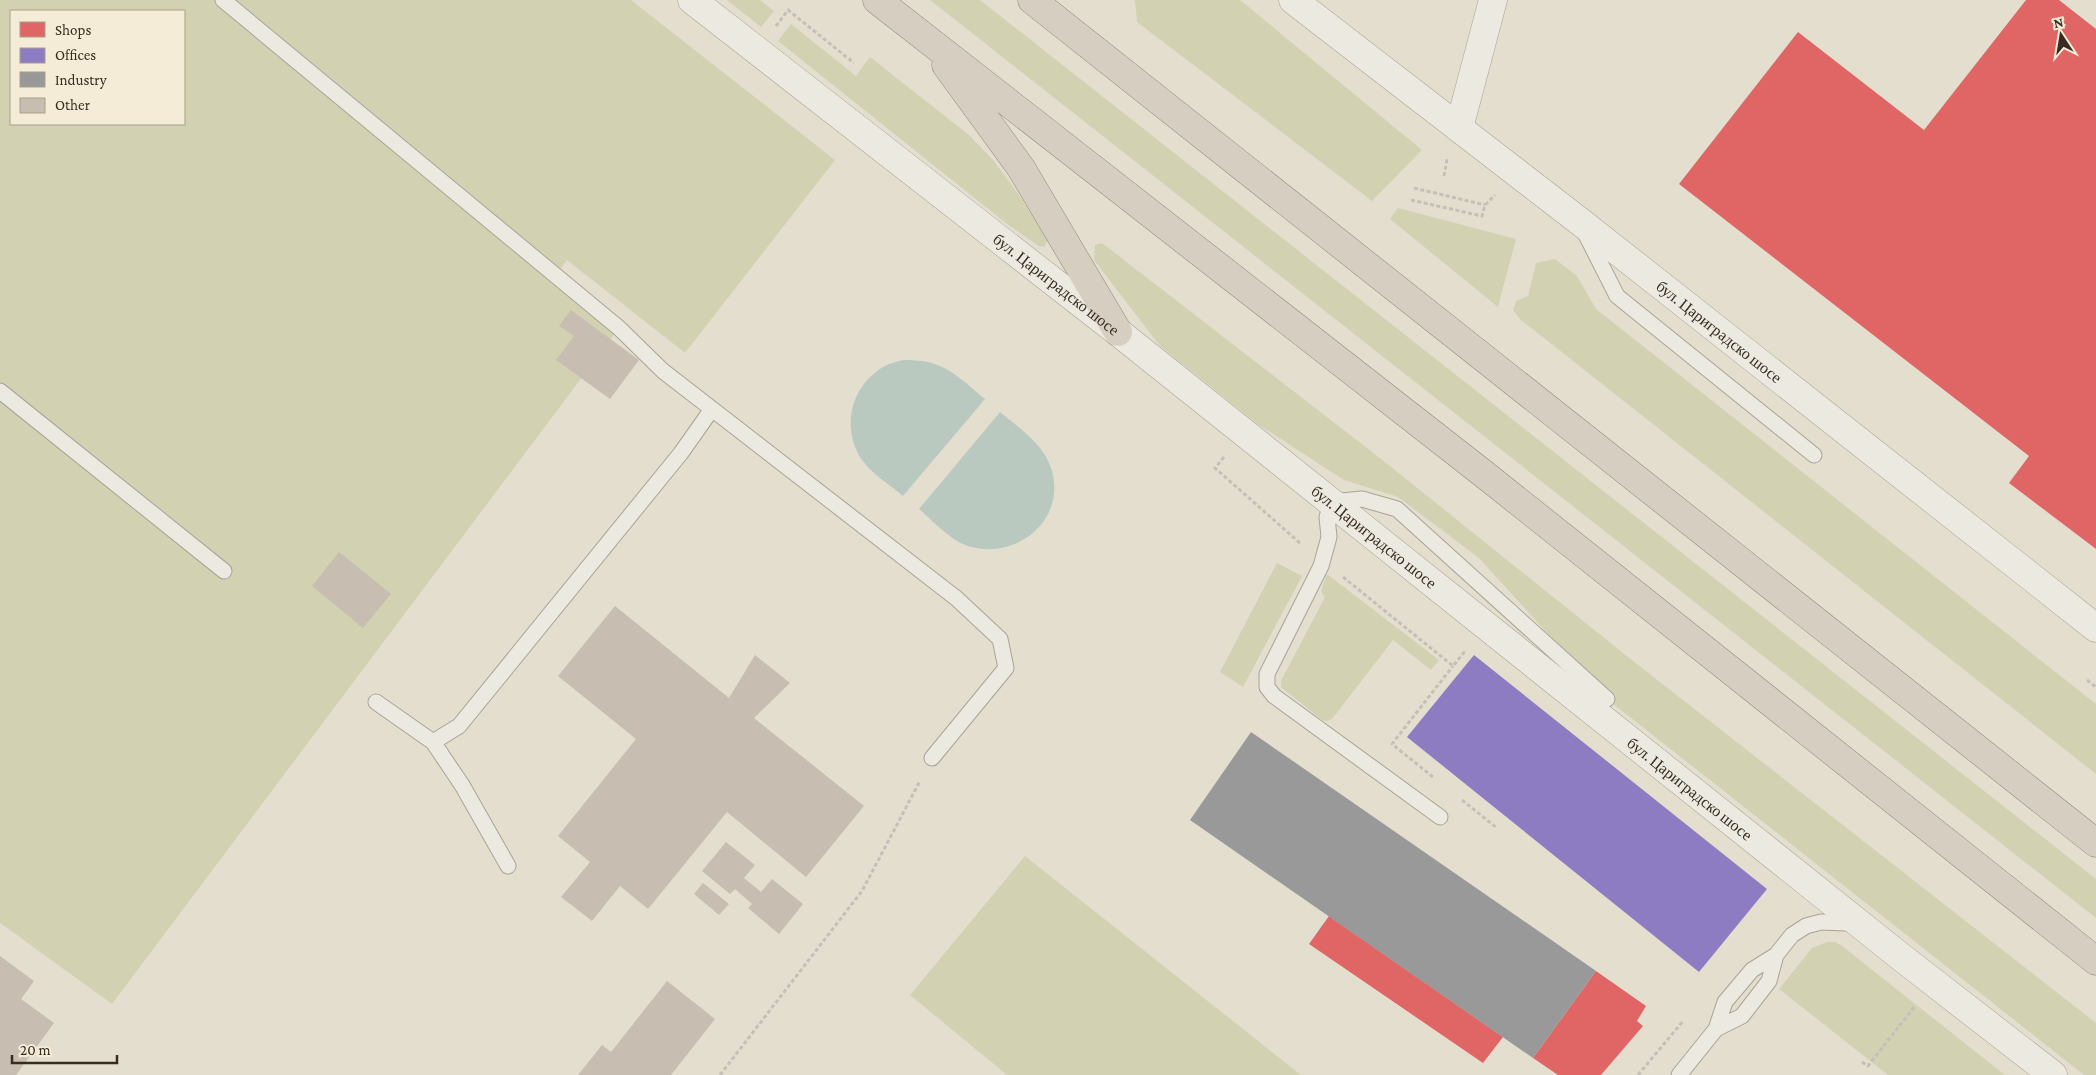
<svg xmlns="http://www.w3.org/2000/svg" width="2096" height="1075" font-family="'Crimson Pro',serif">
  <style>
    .green { fill: #d2d2b2; fill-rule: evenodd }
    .water { fill: #bac9c0 }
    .shops { fill: #e06666 }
    .offices { fill: #8e7cc3 }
    .industry { fill: #999 }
    .building { fill: #c7bdb0 }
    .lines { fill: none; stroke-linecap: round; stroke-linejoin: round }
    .lane-casing { stroke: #a9a397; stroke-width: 17 }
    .street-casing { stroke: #a9a397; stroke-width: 29 }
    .highway-casing { stroke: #8f897f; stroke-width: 29 }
    .path { stroke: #c5c0b7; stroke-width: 3; stroke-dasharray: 4 2.5; stroke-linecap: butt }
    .lane { stroke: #ece9e0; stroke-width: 15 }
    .street { stroke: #ece9e0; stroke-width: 28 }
    .highway { stroke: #d6cec0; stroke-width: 28 }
    .labels { text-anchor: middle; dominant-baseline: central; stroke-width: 5; stroke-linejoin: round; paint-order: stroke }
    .street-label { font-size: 16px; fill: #382c20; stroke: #f4ecd6 }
  </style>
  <rect width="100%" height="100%" fill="#e4decf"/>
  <path class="green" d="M0,0H631L835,160L685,353L567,260L556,275L619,328L112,1004L0,923ZM11,11H184V124H11Z
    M727,0H760L774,11L761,27Z
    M930,0H980L2096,879V918Z
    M1135,0H1240L1422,150L1372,201L1137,22Z
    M791,24L856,76L870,57L969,135L993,160L1017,192L1048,240L1044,247L1039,246L1007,224L778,41Z
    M1398,208L1516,239L1498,307L1390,219Z
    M1102,243L1385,462L1628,657L2096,1023V1075H2084L1607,699L1479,558L1398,497L1344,480L1259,425L1160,346L1094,260L1095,245Z
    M1555,259L1577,276L1596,309L2096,704V774L1521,320L1513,310L1516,301L1528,296L1536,263Z
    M1277,563L1302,576L1243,687L1220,672Z
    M1327,574L1439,660L1431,670L1393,640L1332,719L1327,721L1322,720L1281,687V681L1325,597L1321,591Z
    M1025,856L1301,1075H1007L910,995Z
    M1827,942H1835L1842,946L2005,1075H1888L1779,989L1812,948Z"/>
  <path class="water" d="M903,360C943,359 956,375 985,399L903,496C889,484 870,473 860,457C841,425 852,384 885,366C890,363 897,362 903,360Z
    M1000,412C1019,428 1043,443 1051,468C1068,520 1016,561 968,546C950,540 933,521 919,509Z"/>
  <path class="shops" d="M2026,0H2059L2096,29V549L2009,483L2029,456L1679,184L1798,32L1924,130Z
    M1329,916L1503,1037L1483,1063L1309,944Z
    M1596,971L1646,1006L1637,1021L1643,1026L1601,1075H1558L1533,1058Z"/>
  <path class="offices" d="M1474,655L1767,889L1699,972L1407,737Z"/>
  <path class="industry" d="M1251,732L1596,971L1533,1058L1190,820Z"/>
  <path class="building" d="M571,310L639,360L610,399L556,360L574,336L559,326Z
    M339,552L391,594L363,628L312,586Z
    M615,606L729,698L755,655L790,683L754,718L864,806L806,877L727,812L648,909L620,886L592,921L561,897L590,862L558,836L636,739L558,676Z
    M726,842L755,865L744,878L761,892L772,879L803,904L779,934L748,908L752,904L735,889L730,894L702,871Z
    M703,883L729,904L719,915L694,894Z
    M0,956L34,981L21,999L54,1023L16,1075H0Z
    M667,981L715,1019L671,1075H578L602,1045L611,1052Z"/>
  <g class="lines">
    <defs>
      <path id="lane" d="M223,0L619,328L663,371L956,598L1000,639L1006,668L932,758
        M1584,231L1617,296L1814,455
        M0,391L224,571
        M376,702L433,742L462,785L508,866
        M433,742L459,726L681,453L712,409
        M1440,817L1274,696L1267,687V674L1321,566L1329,537L1327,517L1332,502L1362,499L1397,509L1607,699
        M1716,1029L1725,1002L1752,970L1776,955L1792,935L1806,926L1821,922L1846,923L1855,926
        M1679,1075L1716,1029L1742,1016L1769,981L1776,955"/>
      <g id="street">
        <path id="s1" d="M692,0L1118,332L1901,957L2053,1075"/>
        <path id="s2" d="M1293,0L1578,220L2096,628"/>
        <path d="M1459,128L1493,0"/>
      </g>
      <path id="highway" d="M877,0L1480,471L2096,961
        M1032,0L2096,843
        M946,65L1021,168L1118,332"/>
    </defs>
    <use href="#lane" class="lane-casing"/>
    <use href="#street" class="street-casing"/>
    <use href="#highway" class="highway-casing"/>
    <path class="path" d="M776,26L788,10L854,63
      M1444,176L1447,159
      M1414,188L1485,205
      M1411,200L1482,216L1485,205L1495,195
      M1224,457L1215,468L1301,544
      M1343,577L1453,666L1466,650
      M2087,680L2096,687
      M1433,777L1392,744L1453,666
      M1462,800L1497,828
      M1862,1062L1868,1066L1915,1006
      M720,1075L862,891L920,781
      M1638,1075L1684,1020"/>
    <use href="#lane" class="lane"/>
    <use href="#street" class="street"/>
    <use href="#highway" class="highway"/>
  </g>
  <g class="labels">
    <g class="street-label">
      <text stroke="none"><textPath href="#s1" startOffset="462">бул. Цариградско шосе</textPath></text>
      <text stroke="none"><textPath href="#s2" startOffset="540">бул. Цариградско шосе</textPath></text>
      <text stroke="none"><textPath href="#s1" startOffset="868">бул. Цариградско шосе</textPath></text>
      <text stroke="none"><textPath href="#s1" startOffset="1272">бул. Цариградско шосе</textPath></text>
    </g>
  </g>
  <rect x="10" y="10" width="175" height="115" fill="#f4ecd6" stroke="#a99f8d"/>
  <rect x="20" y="22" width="25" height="15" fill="#e06666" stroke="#a99f8d"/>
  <text x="55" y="35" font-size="15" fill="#382c20">Shops</text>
  <rect x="20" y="48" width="25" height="15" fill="#8e7cc3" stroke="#a99f8d"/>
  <text x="55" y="60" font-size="15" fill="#382c20">Offices</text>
  <rect x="20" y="72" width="25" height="15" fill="#999999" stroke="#a99f8d"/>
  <text x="55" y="85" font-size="15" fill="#382c20">Industry</text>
  <rect x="20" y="98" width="25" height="15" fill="#c7bdb0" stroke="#a99f8d"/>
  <text x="55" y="110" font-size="15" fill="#382c20">Other</text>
  <g transform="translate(2061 35) rotate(348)" stroke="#f4ecd6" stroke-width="4" paint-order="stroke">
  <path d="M0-4L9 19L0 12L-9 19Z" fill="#382c20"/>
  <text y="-8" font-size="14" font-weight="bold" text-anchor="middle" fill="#382c20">N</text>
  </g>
  <path d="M12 1055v8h105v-8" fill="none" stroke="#382c20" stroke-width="2.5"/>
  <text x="20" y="1055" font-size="15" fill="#382c20" stroke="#f4ecd6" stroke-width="4" paint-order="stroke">20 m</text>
</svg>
